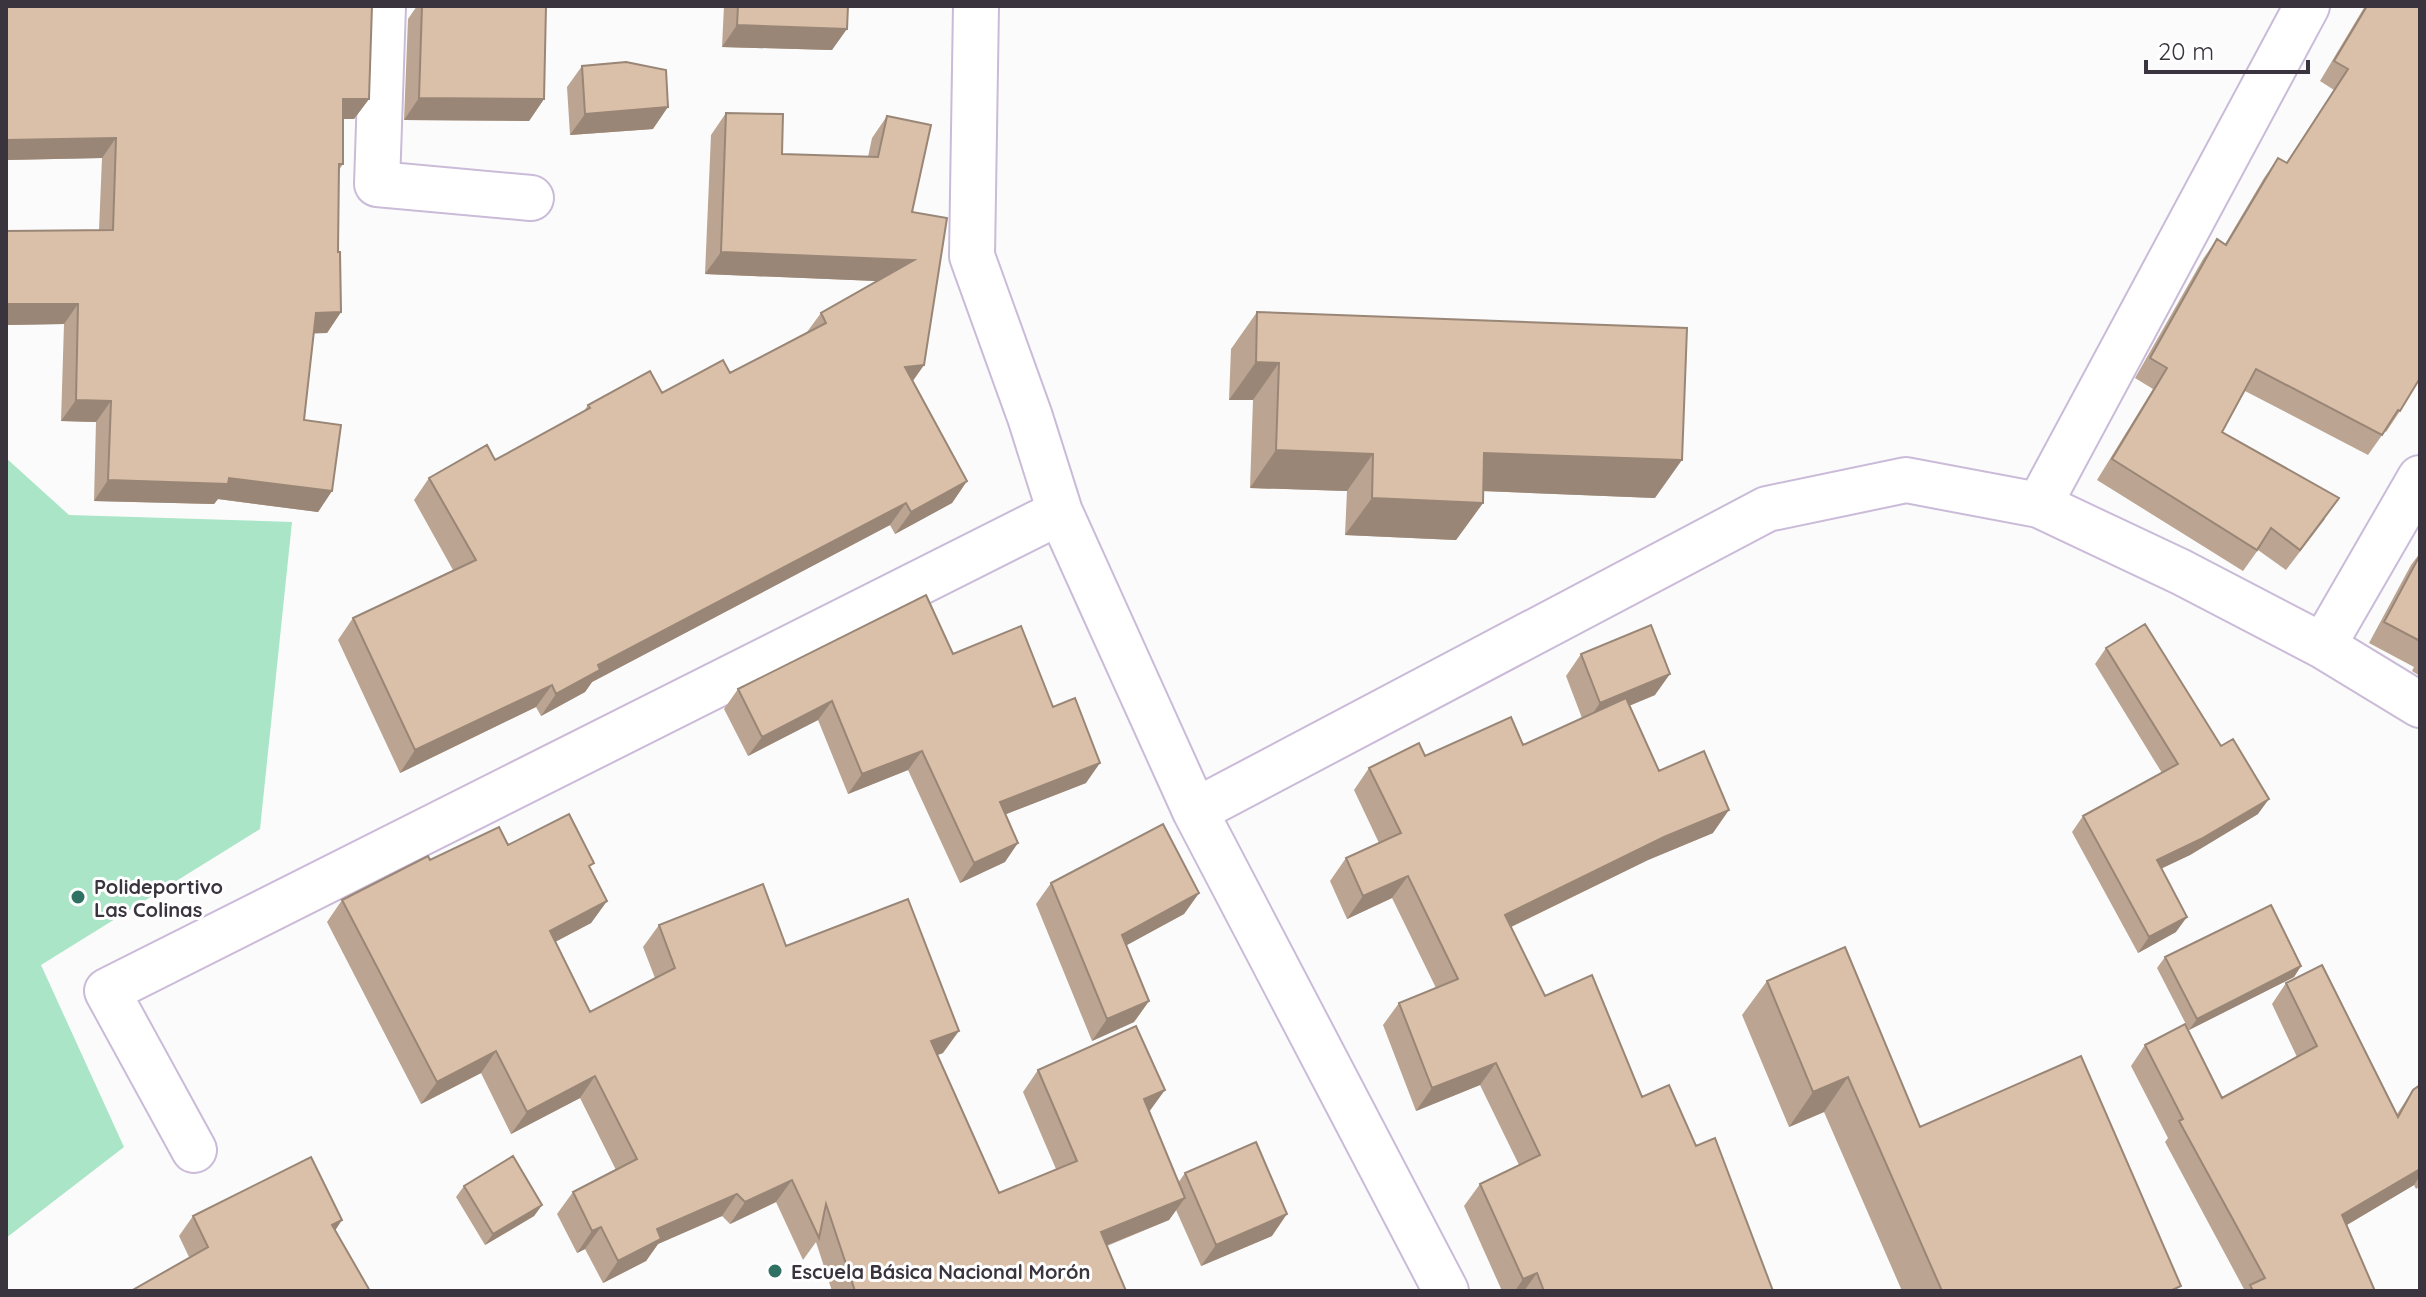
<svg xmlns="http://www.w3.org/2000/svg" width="2426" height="1297" font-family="Quicksand,sans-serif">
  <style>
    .green { fill: #a9e5c6 }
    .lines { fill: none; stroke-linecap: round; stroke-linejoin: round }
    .minor-casing { stroke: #cabbd8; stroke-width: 48 }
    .minor { stroke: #fff; stroke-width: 44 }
    .wall { fill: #bba491 }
    .shaded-wall { fill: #998676 }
    .building { fill: #dabfa9; stroke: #998676; stroke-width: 2 }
    .poi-dot { fill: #2f7162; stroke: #fff; stroke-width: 3 }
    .labels { text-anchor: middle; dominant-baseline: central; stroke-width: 6; stroke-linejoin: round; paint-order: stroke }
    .poi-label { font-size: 20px; font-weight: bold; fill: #3a343f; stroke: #fff; text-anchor: start }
  </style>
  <rect width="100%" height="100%" fill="#fbfbfb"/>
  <path class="green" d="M6,458L69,515L292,522L260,829L41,965L124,1147L6,1238Z"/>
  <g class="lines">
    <defs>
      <path id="minor" d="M383,6L377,184L531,198
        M976,6L972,256L1030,417L1060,512L1195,811L1446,1291
        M2039,505L2307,6
        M2323,646L2420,478
        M1195,811L1767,509L1906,480L2039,505L2181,572L2323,646L2420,705
        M194,1150L107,991L1060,512"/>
    </defs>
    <use href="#minor" class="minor-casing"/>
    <use href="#minor" class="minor"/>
  </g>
  <path class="wall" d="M6,6L369,99L354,119H343V164L339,170L338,252L341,312L327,333H313L304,420L332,491L318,512L218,499L214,504L94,501L96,422L61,421L64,324L6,325V231L99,230L102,158L6,160Z
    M417,6H546L544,99L529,121L404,120L408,19Z
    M724,6H848L832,50L722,47Z
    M2365,6H2420L2400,411L2386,432L2385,431L2368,455L2245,391L2222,432L2325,519L2286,570L2258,550L2243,571L2097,480L2153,389L2135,378L2203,259L2217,239L2225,244L2264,178L2278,158L2286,163L2334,90L2320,81Z
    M582,66L653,129L570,135L567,87Z
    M726,113L782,154L868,157L872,138L887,116L912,212L924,365L913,381L967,481L952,503L895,534L890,525L592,682L585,692L541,716L536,707L400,773L338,640L353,618L453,570L414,500L429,478L495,460L584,411L588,405L662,393L730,373L807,332L821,313L877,281L705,274L711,135Z
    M1257,312L1655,498L1483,491V503L1456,540L1345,535L1347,491L1250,488L1253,400H1229L1231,349Z
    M2420,553V676L2412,671L2414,667L2369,643L2411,565Z
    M2106,648L2258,814L2190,855L2161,868L2176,932L2138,953L2072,832L2083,816L2162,773L2095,664Z
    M953,654L1053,707L1086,783L1006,814L1005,862L960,883L908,770L848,794L818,720L748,756L724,709L738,689Z
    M1581,654L1655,695L1629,706L1659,771L1713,833L1648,860L1511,927L1545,996L1642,1097L1696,1146L1773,1291H1502L1464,1206L1480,1184L1519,1165L1480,1085L1416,1111L1383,1025L1399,1003L1436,988L1392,898L1347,919L1330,881L1346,858L1379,843L1354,790L1369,768L1425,756L1523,745L1582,718L1566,676Z
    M508,845L590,869L607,901L591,923L555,942L590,1012L655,978L643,947L659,925L786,946L943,1053L937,1055L999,1193L1056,1169L1023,1092L1038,1070L1149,1112L1178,1183L1185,1173L1272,1236L1201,1266L1176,1210L1169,1220L1107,1246L1126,1291H832L816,1242L803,1260L776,1202L730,1224L722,1216L658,1244L646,1261L603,1283L585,1249L577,1253L557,1214L573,1192L616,1170L580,1098L511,1134L481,1073L421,1104L327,922L342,900L430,860Z
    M1051,883L1199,893L1184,914L1126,945L1149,1001L1134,1022L1092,1041L1036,904Z
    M2165,957L2301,966L2294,977L2189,1030L2157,968Z
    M1767,981L1920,1127L2178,1291H1902L1824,1112L1789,1127L1742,1015Z
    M2286,983L2397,1114L2413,1090L2420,1085V1186L2416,1189L2414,1185L2347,1225L2375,1291H2245L2165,1142L2168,1138L2131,1066L2145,1045L2222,1098L2297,1057L2272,1004Z
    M464,1186L542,1205L534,1216L485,1245L456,1197Z
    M193,1216L342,1220L189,1257L179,1236Z"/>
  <path class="shaded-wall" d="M737,25L847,29L832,50L722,47Z
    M419,98L544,99L529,121L404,120Z
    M343,99H369L354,119H329Z
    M668,107L653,129L570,135L585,114Z
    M116,138L102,158L6,160V140Z
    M721,252L914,260L899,282L705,274Z
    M6,304H78L64,324L6,325Z
    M341,312L327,333L301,334L316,313Z
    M1256,362L1279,363L1253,400H1229Z
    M924,365L908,387L905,367Z
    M76,400L111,401L96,422L61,421Z
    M1276,450L1373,454L1347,491L1250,488Z
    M1484,453L1682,460L1655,498L1458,490Z
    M229,478L332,491L318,512L218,499L214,504L94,501L108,480Z
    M967,481L952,503L895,534L911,512Z
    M1372,498L1483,503L1456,540L1345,535Z
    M906,503L890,525L592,682L585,692L541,716L556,694L598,665Z
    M1670,674L1655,695L1585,724L1600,703Z
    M552,685L536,707L400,773L415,750Z
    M832,701L818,720L748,756L762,737Z
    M922,751L908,770L848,794L862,774Z
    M1100,763L1086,783L986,822L1000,802Z
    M2269,799L2258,814L2190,855L2146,876L2157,860Z
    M1729,810L1713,833L1648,860L1490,937L1505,915L1664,837Z
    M1018,843L1005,862L960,883L974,863Z
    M1408,876L1392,898L1347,919L1363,896Z
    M1199,893L1184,914L1107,956L1122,935Z
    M607,901L591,923L534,953L550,931Z
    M2187,917L2176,932L2138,953L2149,937Z
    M2301,966L2294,977L2189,1030L2197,1019Z
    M1149,1001L1134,1022L1092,1041L1107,1019Z
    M959,1031L943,1053L916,1063L931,1041Z
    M496,1051L481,1073L421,1104L437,1082Z
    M1496,1063L1480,1085L1416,1111L1432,1088Z
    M595,1076L580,1098L511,1134L527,1112Z
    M1848,1077L1824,1112L1789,1127L1813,1092Z
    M1165,1090L1149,1112L1144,1099Z
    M2420,1169V1176L2414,1185L2328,1236L2342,1215Z
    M792,1180L776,1202L730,1224L745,1202Z
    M737,1194L722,1216L658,1244L646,1261L603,1283L618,1261L657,1229Z
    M1185,1198L1169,1220L1085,1254L1101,1232Z
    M542,1205L534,1216L485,1245L493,1234Z
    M1287,1214L1272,1236L1201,1266L1216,1245Z
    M342,1220L329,1240L332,1225Z
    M601,1227L585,1249L577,1253L592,1231Z
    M1537,1273L1524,1291H1515L1523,1279Z"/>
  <path class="building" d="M6,6H372L369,99H343V164H339L338,252H340L341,312L316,313L304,420L341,425L332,491L229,478L228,484L108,480L111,401L76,400L78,304H6V231L113,230L116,138L6,140Z
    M422,6H546L544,99L419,98Z
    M738,6H848L847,29L737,25Z
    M2367,6H2420V378L2400,411L2398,410L2382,435L2256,369L2222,432L2339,498L2300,550L2271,528L2257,550L2112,459L2167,368L2150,358L2217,239L2226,245L2278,158L2287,163L2348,69L2334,61Z
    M626,62L666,70L668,107L585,114L582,66Z
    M726,113L783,114L782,154L878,157L887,116L931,125L912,212L947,218L924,365L905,367L967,481L911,512L906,503L598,665L600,670L556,694L552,685L415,750L353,618L476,560L429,478L487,445L495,460L590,408L588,405L650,371L662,393L723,360L730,373L826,323L821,313L914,260L721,252Z
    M1257,312L1687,328L1682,460L1484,453L1483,503L1372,498L1373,454L1276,450L1279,363L1256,362Z
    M2420,555V641L2384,622Z
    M926,595L953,654L1021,626L1053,707L1075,698L1100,763L1000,802L1018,843L974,863L922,751L862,774L832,701L762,737L738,689Z
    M2145,624L2221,746L2233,739L2269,799L2201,839L2157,860L2187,917L2149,937L2083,816L2178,764L2106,648Z
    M1651,625L1670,674L1600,703L1581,654Z
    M1626,698L1659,771L1704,751L1729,810L1664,837L1505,915L1545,996L1592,975L1642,1097L1669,1085L1696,1146L1715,1138L1773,1291H1544L1537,1273L1523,1279L1480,1184L1540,1155L1496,1063L1432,1088L1399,1003L1458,979L1408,876L1363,896L1346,858L1401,833L1369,768L1419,743L1425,756L1511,717L1523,745Z
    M569,814L594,863L589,866L607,901L550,931L590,1012L675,968L659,925L763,884L786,946L908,899L959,1031L931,1041L999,1193L1077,1161L1038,1070L1136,1026L1165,1090L1144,1099L1185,1198L1101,1232L1126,1291H855L826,1204L819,1238L792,1180L745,1202L737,1194L657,1229L661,1239L618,1261L601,1227L592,1231L573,1192L637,1159L595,1076L527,1112L496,1051L437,1082L342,900L428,856L430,860L499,827L508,845Z
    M1163,824L1199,893L1122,935L1149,1001L1107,1019L1051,883Z
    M2271,905L2301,966L2197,1019L2165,957Z
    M1845,947L1920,1127L2081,1056L2181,1286L2170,1291H1942L1848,1077L1813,1092L1767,981Z
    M2322,965L2398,1117L2413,1090L2420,1085V1169L2342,1215L2375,1291H2253L2250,1285L2265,1278L2179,1121L2183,1119L2145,1045L2185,1024L2222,1098L2317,1046L2286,983Z
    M1256,1142L1287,1214L1216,1245L1185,1173Z
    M513,1156L542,1205L493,1234L464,1186Z
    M311,1157L342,1220L332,1225L370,1291H131L208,1247L193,1216Z"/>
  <g class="poi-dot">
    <circle cx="78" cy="897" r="8"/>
    <circle cx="775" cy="1271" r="8"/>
  </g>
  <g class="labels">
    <g class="poi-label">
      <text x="94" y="886">Polideportivo<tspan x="94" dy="23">Las Colinas</tspan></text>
      <text x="791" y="1271">Escuela Básica Nacional Morón</text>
    </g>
  </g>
  <rect width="2426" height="1297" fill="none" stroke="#3a343f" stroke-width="16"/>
  <path d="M2146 60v12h162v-12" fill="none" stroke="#3a343f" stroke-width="4"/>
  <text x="2158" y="60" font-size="24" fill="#3a343f" stroke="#ffffff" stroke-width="6" paint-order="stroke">20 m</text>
</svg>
